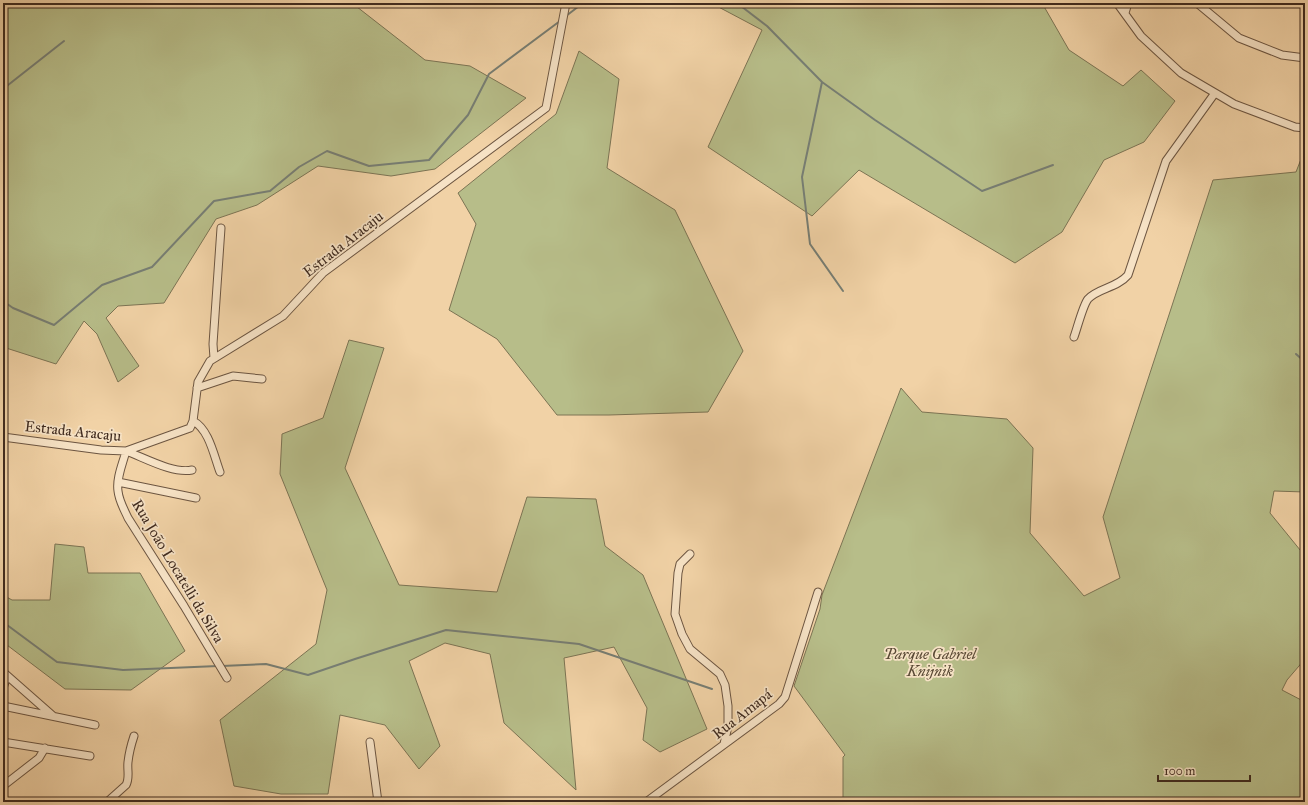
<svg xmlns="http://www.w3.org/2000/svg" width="1308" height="805" font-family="'IM FELL Great Primer',serif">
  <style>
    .green { fill: #b7bd89; stroke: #7c7454 }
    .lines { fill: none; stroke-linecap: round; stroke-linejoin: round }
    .stream { stroke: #777e74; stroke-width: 2 }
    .street-casing { stroke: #6c5541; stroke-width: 9 }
    .street { stroke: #f6e2c5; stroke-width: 7 }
    .labels { text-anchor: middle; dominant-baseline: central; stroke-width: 3.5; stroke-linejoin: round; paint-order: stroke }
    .street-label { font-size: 15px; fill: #402b1f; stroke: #f6e2c5 }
    .park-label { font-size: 15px; font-style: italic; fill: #584834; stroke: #f6e2c5 }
  </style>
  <rect width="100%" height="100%" fill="#f1d2a6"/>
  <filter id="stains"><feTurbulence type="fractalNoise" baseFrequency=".005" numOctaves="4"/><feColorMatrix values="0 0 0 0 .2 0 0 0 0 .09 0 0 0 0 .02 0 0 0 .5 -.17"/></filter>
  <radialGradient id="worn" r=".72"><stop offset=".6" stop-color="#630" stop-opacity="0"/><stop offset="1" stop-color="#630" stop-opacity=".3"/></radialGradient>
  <path class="green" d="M3,3H352L425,60L470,66L526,98L435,169L391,176L318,166L257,205L216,219L164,303L118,306L106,318L139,366L118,382L97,334L84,321L56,364L3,347Z
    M711,3H1042L1069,50L1123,86L1141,70L1175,101L1144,142L1104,160L1062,232L1015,263L859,170L812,216L708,147L762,30Z
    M579,51L619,79L607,168L675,210L743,351L708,412L609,415H557L497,339L449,310L476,224L458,193L556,114Z
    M1305,149V492L1274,491L1270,513L1305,556V659L1287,680L1282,690L1305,702V802H843V757L845,755L794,686L820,609L822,595L901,388L922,412L1007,419L1033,448L1030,533L1084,596L1120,578L1103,517L1213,180L1296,172Z
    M349,340L384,348L345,468L399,585L497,592L527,497L596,499L605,546L643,575L707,729L660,752L643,740L647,708L614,647L564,658L576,790L504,723L490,654L445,643L409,661L440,746L419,769L385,725L340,715L328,794H281L234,786L220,720L316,644L327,590L280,474L282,434L323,418Z
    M55,544L84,547L88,573H140L185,651L131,690L65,689L3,642V595L12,600H50Z"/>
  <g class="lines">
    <path class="stream" d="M737,3L767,26L822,82L875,120L982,191L1053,165
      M566,16L583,3
      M822,82L802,177L810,244L843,291
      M3,89L64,41
      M3,301L13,308L54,325L102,285L152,267L214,201L270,191L299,167L327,151L369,166L429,160L468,115L489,74L560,21
      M1296,354L1305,362
      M3,622L57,662L123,670L218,666
      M222,666L266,664L308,675L355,659L446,630L579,644L712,689"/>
    <defs>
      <path id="street" d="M1117,3L1141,36L1181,73L1234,104L1295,127L1305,128
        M1197,3L1239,38L1282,55L1305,58
        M1125,13L1128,3
        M1074,337C1077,329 1083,305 1088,299C1098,288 1117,288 1128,275L1166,161L1215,93
        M214,358L213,344L221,228
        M197,388L233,376L262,379
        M193,421C209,429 214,456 220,472
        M3,437L101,450L126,451L190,428L193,421L198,382L210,361L283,316L323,273L546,108L566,3
        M126,451C123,463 116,478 118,491C119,501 124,509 128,518L184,606L227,678
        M126,451C145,458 173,474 192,470
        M118,482L196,498
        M690,554L680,564L678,573L675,614L682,634L690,649L720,674L725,685L728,706V726L724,744
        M3,672L53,716
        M3,688L7,676
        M3,706L95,725
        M3,742L90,756
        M370,742L378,802
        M3,786L39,758L45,748
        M107,802L126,785C130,778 127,770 128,762C129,753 131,745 134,736
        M646,802L779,704L785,697L818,592"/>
    </defs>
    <use href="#street" class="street-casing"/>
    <use href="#street" class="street"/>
  </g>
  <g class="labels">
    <g class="street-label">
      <text transform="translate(343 244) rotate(-38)">Estrada Aracaju</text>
      <text transform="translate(73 431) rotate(6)">Estrada Aracaju</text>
      <text transform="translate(178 571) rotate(59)">Rua João Locatelli da Silva</text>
      <text transform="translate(742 714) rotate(-38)">Rua Amapá</text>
    </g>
    <g class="park-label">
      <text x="930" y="654">Parque Gabriel<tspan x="930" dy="17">Knijnik</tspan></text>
    </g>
  </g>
  <rect width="1308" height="805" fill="none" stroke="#f1d2a6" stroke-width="16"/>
  <rect x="4" y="4" width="1300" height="797" fill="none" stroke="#402b1f" stroke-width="2"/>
  <rect x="8" y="8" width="1292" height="789" fill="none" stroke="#402b1f"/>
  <path d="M1158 775v6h92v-6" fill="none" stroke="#402b1f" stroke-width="2"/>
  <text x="1164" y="775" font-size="12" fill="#402b1f" stroke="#f6e2c5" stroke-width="3" paint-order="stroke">100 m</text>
  <rect width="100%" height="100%" filter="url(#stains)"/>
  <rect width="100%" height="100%" fill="url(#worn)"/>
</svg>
